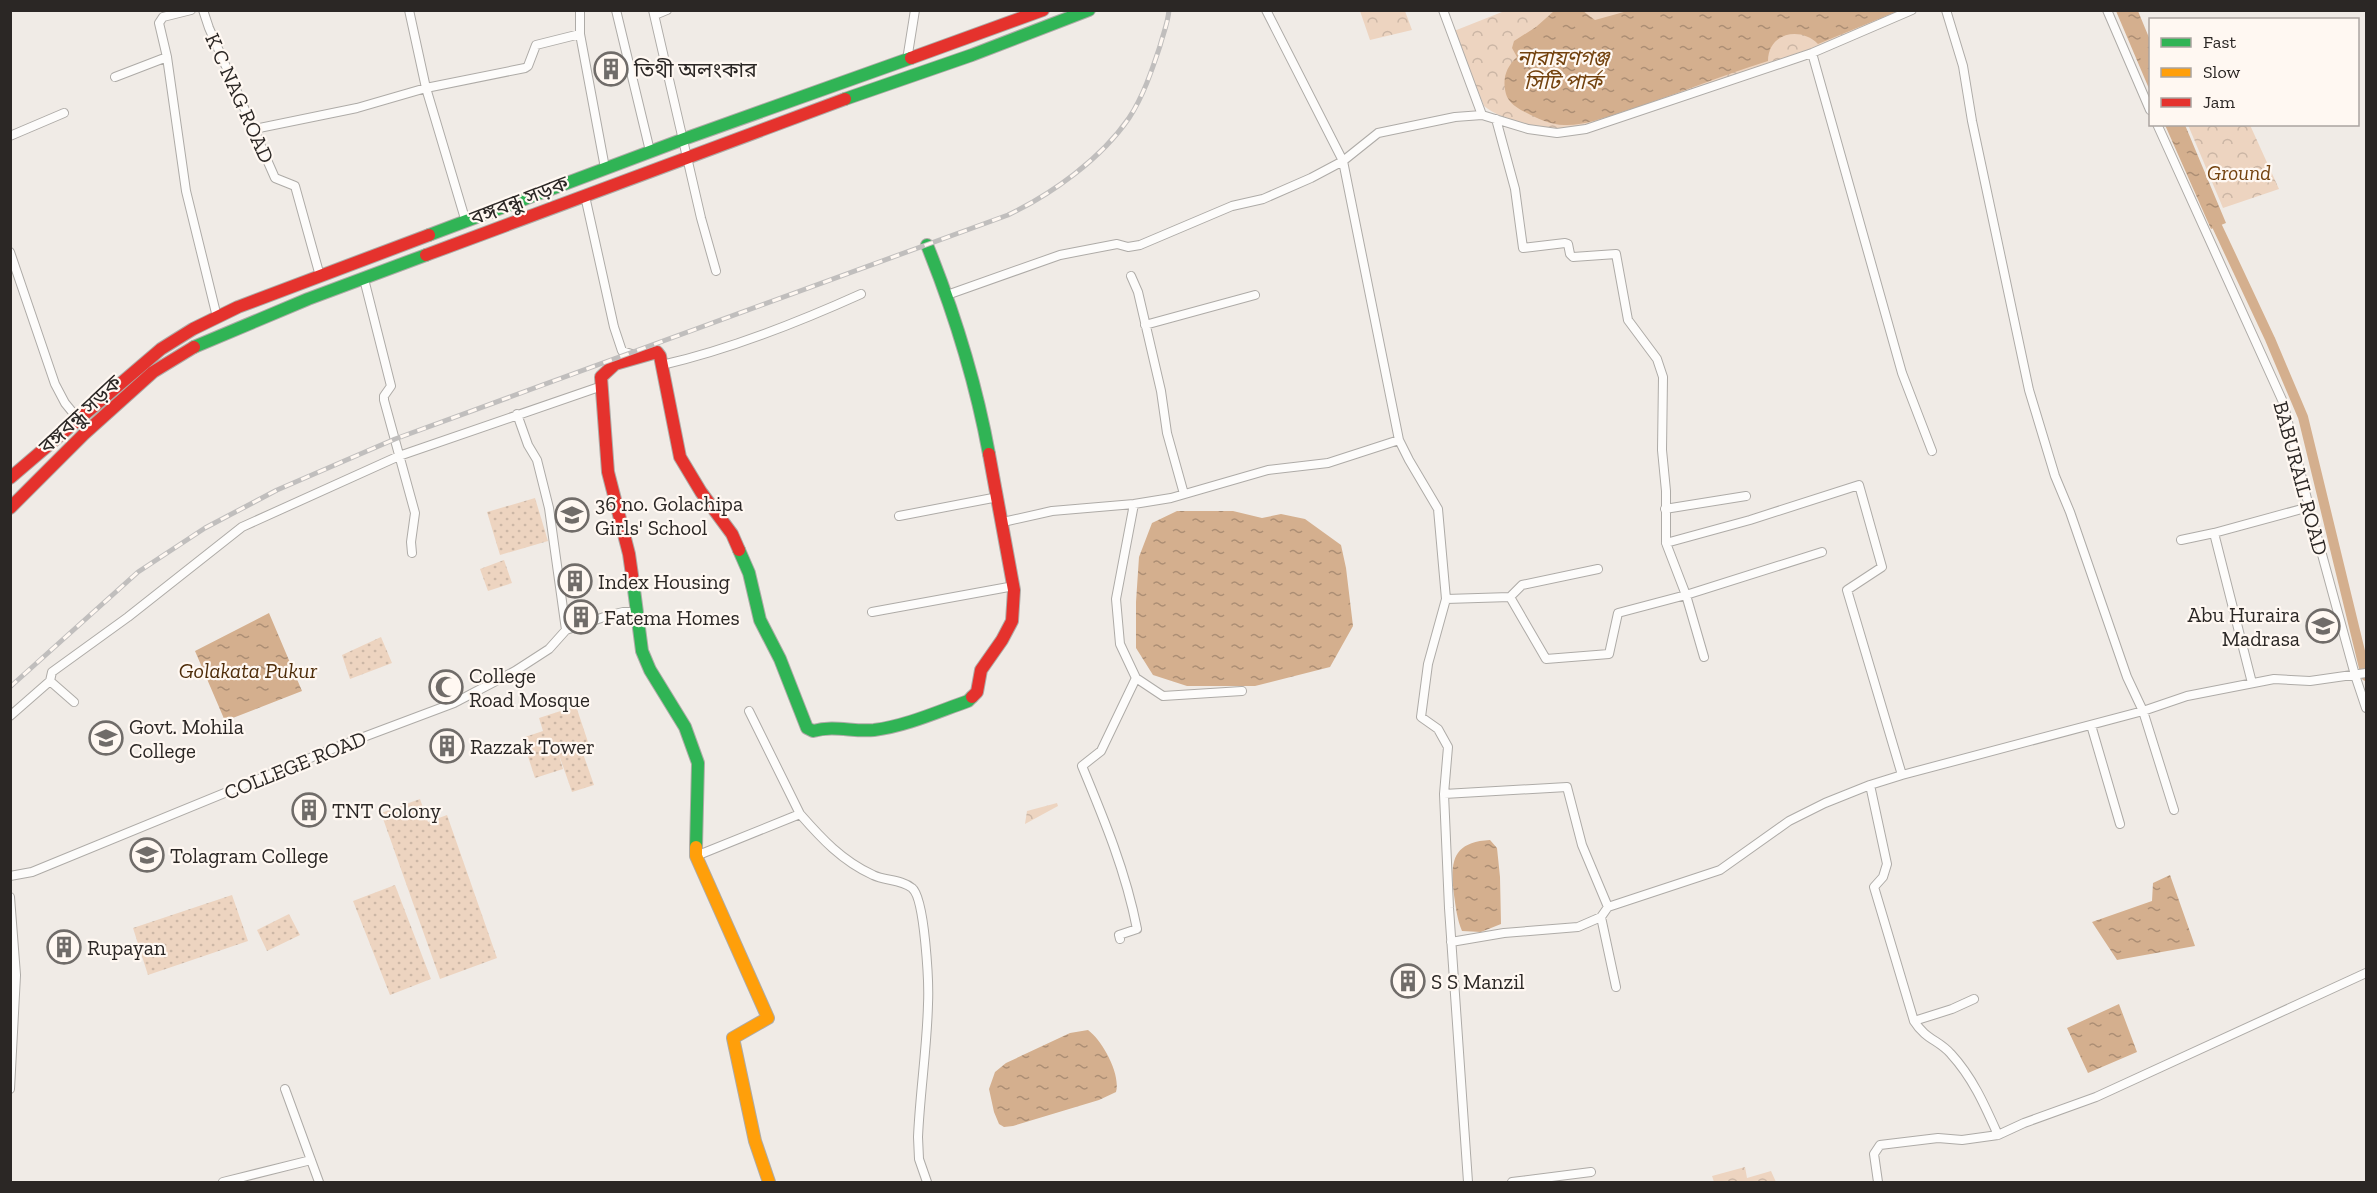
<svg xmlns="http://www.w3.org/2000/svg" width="2377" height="1193" font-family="'Zilla Slab','Noto Sans Bengali',serif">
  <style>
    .grass { fill: url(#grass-dots) }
    .park { fill: url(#park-crowns) }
    .water { fill: url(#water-ripples) }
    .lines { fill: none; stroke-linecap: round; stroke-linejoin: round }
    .canal { stroke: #d4af8e; stroke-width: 10 }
    .street-casing { stroke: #aeaba7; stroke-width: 10 }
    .fast-casing { stroke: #aeaba7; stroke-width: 14 }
    .slow-casing { stroke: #aeaba7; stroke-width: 14 }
    .jam-casing { stroke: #aeaba7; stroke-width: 14 }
    .street { stroke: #fdfcfb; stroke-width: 8 }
    .fast { stroke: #30b455; stroke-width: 12 }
    .slow { stroke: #ff9f0a; stroke-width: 12 }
    .jam { stroke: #e5322d; stroke-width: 12 }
    .rail-casing { stroke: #c0bebd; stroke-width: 5 }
    .rail { stroke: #fff8f2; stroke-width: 3; stroke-dasharray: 9; stroke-linecap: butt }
    .labels { text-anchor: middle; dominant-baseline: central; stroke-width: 4.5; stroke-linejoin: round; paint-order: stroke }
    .park-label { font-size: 21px; font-style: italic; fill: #73420e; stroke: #fff8f2 }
    .poi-label { font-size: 21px; fill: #2b2725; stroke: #fff8f2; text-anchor: start }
    .street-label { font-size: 21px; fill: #2b2725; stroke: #fff8f2 }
    .water-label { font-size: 22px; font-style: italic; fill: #4f2d0a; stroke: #fff8f2 }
  </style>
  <defs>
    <pattern id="grass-dots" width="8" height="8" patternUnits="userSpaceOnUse" patternTransform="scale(1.5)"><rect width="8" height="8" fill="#edd4c0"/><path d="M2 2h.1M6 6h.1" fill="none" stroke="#cbb6a5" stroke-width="1.8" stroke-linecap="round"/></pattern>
    <pattern id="park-crowns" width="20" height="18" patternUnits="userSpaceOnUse" patternTransform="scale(1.5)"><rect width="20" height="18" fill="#edd4c0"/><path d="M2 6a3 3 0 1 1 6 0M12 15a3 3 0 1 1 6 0" fill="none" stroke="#cbb6a5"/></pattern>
    <pattern id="water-ripples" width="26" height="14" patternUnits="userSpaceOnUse" patternTransform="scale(1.5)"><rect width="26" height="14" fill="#d4af8e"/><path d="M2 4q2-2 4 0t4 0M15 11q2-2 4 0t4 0" fill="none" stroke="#ac8e74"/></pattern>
  </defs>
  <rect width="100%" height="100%" fill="#f0ebe6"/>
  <path class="grass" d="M535,498L548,541L500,555L487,512Z
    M504,560L512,583L488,591L480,569Z
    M381,637L392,663L350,679L342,655Z
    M576,706L588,742L580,745L594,785L572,792L558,752L563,769L535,778L522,738L543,731L539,718Z
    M420,799L428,822L447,815L497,958L440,979L381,813Z
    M395,885L431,979L390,995L353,901Z
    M232,895L248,941L148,975L133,928Z
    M289,914L300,935L267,951L257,930Z"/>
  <path class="park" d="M1507,10L1908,11C1833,42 1757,69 1680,95C1647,107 1597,128 1562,129C1540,129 1500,120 1484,106L1454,31Z
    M1360,11H1405L1412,30L1370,40Z
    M2188,125H2250L2279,189L2223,208Z
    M1057,803L1058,806L1025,824L1027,811Z
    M1745,1167L1747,1178L1771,1171L1776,1182H1714L1712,1176Z"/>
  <path class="water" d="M1631,10L1898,11L1818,44C1800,26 1768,33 1768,61C1719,76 1671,97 1622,112C1604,118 1582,126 1564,125C1551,125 1536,118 1525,112C1518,109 1508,102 1506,94C1502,79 1506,67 1517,57L1512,48L1514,41L1536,27L1554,11H1583L1595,20Z
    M2116,11H2138L2150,40V91Z
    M2165,125H2185L2226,223L2211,229Z
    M1177,511H1233L1262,518L1281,514L1305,519L1341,545L1346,568L1353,626L1330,667L1255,686H1187L1153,675L1136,648V602L1139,557L1152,523Z
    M269,613L302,691L225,721L195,651Z
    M1490,840L1497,848L1500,877L1501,924L1481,932L1462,931C1457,919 1456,908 1454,895C1450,862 1452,842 1490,840Z
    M2170,875L2195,946L2117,960L2092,922L2152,901L2153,883Z
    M2119,1004L2137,1052L2088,1073L2067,1028Z
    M1088,1030C1102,1040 1121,1074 1116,1092L1099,1100L1013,1126L1004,1127L999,1124L994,1112L989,1089L995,1072L1006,1063L1070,1033Z"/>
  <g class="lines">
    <path class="canal" d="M2217,226L2270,339L2303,417L2366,676"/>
    <defs>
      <path id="street" d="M191,10L163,17L159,23L167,57L186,191L217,317
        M203,10L209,28L275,178L295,186L320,276
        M409,10L426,88L466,222
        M580,10V34L605,168
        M616,10L650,151
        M653,10L701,218L716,271
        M1266,10L1343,161L1399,440L1409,460L1438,509L1446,599L1428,664L1421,717L1438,729L1448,747L1444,794L1449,908L1468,1182
        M1443,10L1482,115
        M1946,10L1963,66L1972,121L2029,390L2055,476L2070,512L2127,677L2143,711L2174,810
        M2107,10L2150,110
        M655,15L667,10
        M1812,53L1902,373L1932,451
        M907,60L915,10
        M115,77L167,57
        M1496,119L1515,189L1523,248L1565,243L1568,244L1570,254L1573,257L1616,254L1628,320L1657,359L1663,377L1662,450L1666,491V543
        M2157,124L2283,402L2309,507L2355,675L2366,708
        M254,129L357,108L426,88L525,68L528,66L536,45L580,34
        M10,136L64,113
        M585,196L614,327L622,351L638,356
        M10,252L55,384L65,403L78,419
        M1131,276L1138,292L1161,391L1167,433L1184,494
        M364,279L391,386L384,396V400L415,513L411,542L412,553
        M947,295L1060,255L1117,244L1128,247L1140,245L1232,206L1263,199L1311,178L1343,161L1378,133L1455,117L1482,115L1528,129L1557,133L1586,129L1812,53L1912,10
        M1145,325L1255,295
        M662,365C728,350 799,322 861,294
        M517,414L528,445L537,460L549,508L566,630
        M1134,504L1116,599L1120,644L1136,678L1163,696L1242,691
        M1665,509L1746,496
        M899,516L998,497
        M1003,522L1052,511L1134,504L1171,498L1268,470L1328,463L1399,440
        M2214,533L2309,507
        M2181,540L2214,533L2252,683
        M1822,552L1686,595L1666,543L1750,520L1859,485L1882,567L1847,590L1902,775L1870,785
        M1510,597L1522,585L1598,569
        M1446,599L1510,597L1546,659L1609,654L1618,613L1686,595L1704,657
        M872,612L1014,586
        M50,681L74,702
        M10,716L50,681L52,672L128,617L242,527L399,456L602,386
        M2091,725L2120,824
        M1902,775L2143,711L2187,696L2274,679L2310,681L2366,673
        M1444,794L1567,787L1582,845L1608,907
        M800,814C821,838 842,861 873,875C885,881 901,879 912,888C925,898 929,984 928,1004C927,1048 920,1092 918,1137L919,1159L927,1182
        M696,856L800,814L749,711
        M10,876L32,872L337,747L454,703L515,671L549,649L566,630L607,616L623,612H637
        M10,897L16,975L10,1089
        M1601,917L1616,987
        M1120,939L1119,935L1137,929C1126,872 1104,819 1082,766L1101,751L1136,678
        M1451,942L1504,933L1578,927L1601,917L1608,907L1720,870L1789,821L1825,803L1870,785L1887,864L1883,877L1874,887L1914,1021C1926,1040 1939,1040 1951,1054C1973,1078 1985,1106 1998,1135L2024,1123L2096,1097L2366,973
        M1914,1021L1952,1009L1974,999
        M285,1089L319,1182
        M223,1182L311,1160
        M1512,1182L1591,1172
        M1878,1182L1874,1154L1880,1145L1938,1138L1962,1140L1998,1135"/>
      <path id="fast" d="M845,99L972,55L1089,10
        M429,235L684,139L911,58
        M927,245C954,312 976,383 989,454
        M194,347L308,299L426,255
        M739,550L749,573L760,620L780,659L807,728L813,731C835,725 852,732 874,730C906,726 937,712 968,701L972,697
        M633,582L642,651L650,670L685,727L698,763L696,847"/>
      <path id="slow" d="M696,847V856L768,1018L733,1038L755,1141L769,1182"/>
      <path id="jam" d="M911,58L1043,10
        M426,255L845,99
        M10,478L161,349L193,329L238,307L429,235
        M10,508L84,434L153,372L194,347
        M633,582L629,554L608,472L601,377L615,364L657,352L660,356L680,457L701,492L732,534L739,550
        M972,697L977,692L981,670L1002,640L1012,621L1014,590L989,454"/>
    </defs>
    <use href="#street" class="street-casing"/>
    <use href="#fast" class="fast-casing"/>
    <use href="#slow" class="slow-casing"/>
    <use href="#jam" class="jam-casing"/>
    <use href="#street" class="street"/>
    <use href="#fast" class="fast"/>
    <use href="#slow" class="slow"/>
    <use href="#jam" class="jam"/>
    <defs>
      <path id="rail" d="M10,687L138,572L205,528L277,490L395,439L1008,215C1052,194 1101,159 1129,118C1143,97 1152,70 1160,46C1163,34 1168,23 1169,10"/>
    </defs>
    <use href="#rail" class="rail-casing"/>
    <use href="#rail" class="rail"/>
  </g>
  <defs>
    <symbol id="building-ring" viewBox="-11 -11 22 22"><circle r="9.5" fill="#fff8f2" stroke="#706c69" stroke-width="1.5"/><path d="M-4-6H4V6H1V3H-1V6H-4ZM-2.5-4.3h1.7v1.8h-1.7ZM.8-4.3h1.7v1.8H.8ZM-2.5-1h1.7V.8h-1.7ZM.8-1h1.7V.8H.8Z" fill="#706c69"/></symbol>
    <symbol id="school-ring" viewBox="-11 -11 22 22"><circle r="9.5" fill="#fff8f2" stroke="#706c69" stroke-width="1.5"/><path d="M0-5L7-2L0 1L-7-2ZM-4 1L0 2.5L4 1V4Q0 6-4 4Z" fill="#706c69"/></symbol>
    <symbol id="mosque-ring" viewBox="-11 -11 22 22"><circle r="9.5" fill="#fff8f2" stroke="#706c69" stroke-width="1.5"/><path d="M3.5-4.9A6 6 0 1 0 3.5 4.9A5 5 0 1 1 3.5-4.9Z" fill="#706c69"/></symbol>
    <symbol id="university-ring" viewBox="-11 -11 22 22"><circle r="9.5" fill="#fff8f2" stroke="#706c69" stroke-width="1.5"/><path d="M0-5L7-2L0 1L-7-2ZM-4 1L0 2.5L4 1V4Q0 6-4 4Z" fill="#706c69"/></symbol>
  </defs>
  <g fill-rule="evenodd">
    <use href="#building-ring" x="592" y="50" width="38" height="38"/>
    <use href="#school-ring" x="553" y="496" width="38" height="38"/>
    <use href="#building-ring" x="556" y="562" width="38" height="38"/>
    <use href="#building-ring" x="562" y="598" width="38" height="38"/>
    <use href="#school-ring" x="2304" y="607" width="38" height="38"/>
    <use href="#mosque-ring" x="427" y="668" width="38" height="38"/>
    <use href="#university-ring" x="87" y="719" width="38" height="38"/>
    <use href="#building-ring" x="428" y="727" width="38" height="38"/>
    <use href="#building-ring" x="290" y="791" width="38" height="38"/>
    <use href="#university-ring" x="128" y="836" width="38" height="38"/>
    <use href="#building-ring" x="45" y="928" width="38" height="38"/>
    <use href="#building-ring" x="1389" y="962" width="38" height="38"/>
  </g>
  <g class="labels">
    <g class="park-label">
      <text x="1563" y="57">নারায়ণগঞ্জ<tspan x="1563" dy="24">সিটি পার্ক</tspan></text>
      <text x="2239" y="172">Ground</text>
    </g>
    <g class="poi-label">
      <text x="634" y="69">তিথী অলংকার</text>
      <text x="595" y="503">36 no. Golachipa<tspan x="595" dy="24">Girls' School</tspan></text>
      <text x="598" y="581">Index Housing</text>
      <text x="2300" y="614" text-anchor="end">Abu Huraira<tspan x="2300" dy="24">Madrasa</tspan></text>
      <text x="604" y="617">Fatema Homes</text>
      <text x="469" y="675">College<tspan x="469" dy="24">Road Mosque</tspan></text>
      <text x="129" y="726">Govt. Mohila<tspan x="129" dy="24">College</tspan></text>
      <text x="470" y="746">Razzak Tower</text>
      <text x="332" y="810">TNT Colony</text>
      <text x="170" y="855">Tolagram College</text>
      <text x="87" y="947">Rupayan</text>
      <text x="1431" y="981">S S Manzil</text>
    </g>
    <g class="street-label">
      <text transform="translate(240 98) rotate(66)">K C NAG ROAD</text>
      <text transform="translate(519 200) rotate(-21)">বঙ্গবন্ধু সড়ক</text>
      <text transform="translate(80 414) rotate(-43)">বঙ্গবন্ধু সড়ক</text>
      <text transform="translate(2301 478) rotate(75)">BABURAIL ROAD</text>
      <text transform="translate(295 765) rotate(-22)">COLLEGE ROAD</text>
    </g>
    <g class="water-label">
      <text x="248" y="670">Golakata Pukur</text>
    </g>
  </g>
  <rect width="2377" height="1193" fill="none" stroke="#2b2725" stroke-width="24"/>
  <rect x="2149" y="18" width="210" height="108" fill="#fff8f2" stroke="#aaa4a0" stroke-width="1.5"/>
  <rect x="2161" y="38" width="30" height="9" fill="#30b455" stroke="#aaa4a0" stroke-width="1.5"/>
  <text x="2203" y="48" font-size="18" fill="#2b2725">Fast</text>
  <rect x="2161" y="68" width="30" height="9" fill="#ff9f0a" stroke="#aaa4a0" stroke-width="1.5"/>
  <text x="2203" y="78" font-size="18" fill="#2b2725">Slow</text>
  <rect x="2161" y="98" width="30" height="9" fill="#e5322d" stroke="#aaa4a0" stroke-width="1.5"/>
  <text x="2203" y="108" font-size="18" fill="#2b2725">Jam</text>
</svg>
